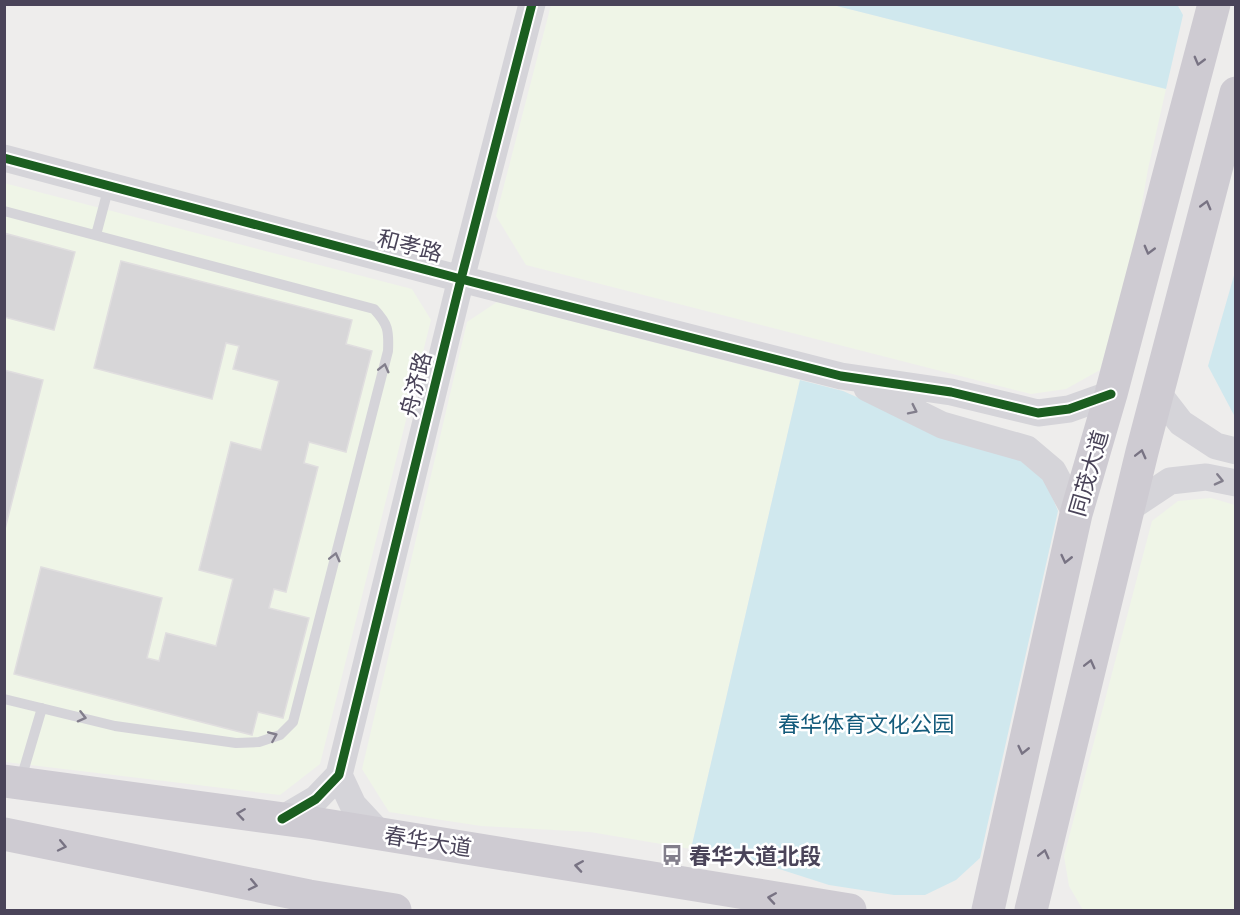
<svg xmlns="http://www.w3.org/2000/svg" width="1240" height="915" font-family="Commissioner,'Noto Sans SC',sans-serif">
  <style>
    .commercial { fill: #eff5e7 }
    .green { fill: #d0e8ee }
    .building { fill: #d7d6d8; stroke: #e0dedf; stroke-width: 1.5 }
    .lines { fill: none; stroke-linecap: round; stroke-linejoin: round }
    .service { stroke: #d5d4d9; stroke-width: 10 }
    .tertiary { stroke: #d5d4d9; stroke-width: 27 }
    .primary { stroke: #cecbd2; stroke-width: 33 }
    .cycleway-casing { stroke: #fff; stroke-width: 13 }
    .cycleway { stroke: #1b5e20; stroke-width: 9 }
    .oneway { stroke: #787383 }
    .oneway2 { stroke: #827e8c }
    .labels { text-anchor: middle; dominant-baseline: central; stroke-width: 5; stroke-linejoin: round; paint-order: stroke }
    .street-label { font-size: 22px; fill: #4a4459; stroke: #fff }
    .park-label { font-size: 22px; fill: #145b7b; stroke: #fff }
    .poi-label { font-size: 22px; font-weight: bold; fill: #4a4459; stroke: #fff; text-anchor: start }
  </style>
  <rect width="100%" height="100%" fill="#eeedec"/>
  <path class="commercial" d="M551,5H833L1166,89L1148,169L1134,250L1100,370L1066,389L1031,394L526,265L496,216Z
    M4,183L412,289L431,320L320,764L280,795L5,762Z
    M497,302L800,380L691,849L590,832L481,826L389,812L362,769L467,322Z
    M1211,498L1235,505V910H1083L1069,886L1064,856L1152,521L1178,501Z"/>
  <path class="green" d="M1177,4L1183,15L1166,89L833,5Z
    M1235,272V417L1208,366Z
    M800,380L843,391L942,435L1023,458L1045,479L1058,511L980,858L956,880L925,895H894L829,885L754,861L691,849Z"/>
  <path class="building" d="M4,233L75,252L54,330L4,317Z
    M121,261L352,320L346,344L372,351L346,452L309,442L304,463L318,467L286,592L274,589L269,608L309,618L283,718L258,712L252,735L14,674L41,567L162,598L147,658L159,661L166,633L216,646L233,579L199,570L231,442L261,450L279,381L233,369L239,346L226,343L212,399L94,368Z
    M4,370L43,380L4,533Z"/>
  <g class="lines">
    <path class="service" d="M4,211L374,309C388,324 389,330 388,351L293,722L280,735L259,742L236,743L115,726L4,699
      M96,235L109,186
      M21,779L42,708"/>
    <path class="tertiary" d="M4,158L461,279L841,376L951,392L1038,413L1069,409L1111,394
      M867,388L942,425L1027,449L1053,471L1076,514
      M1157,392L1181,423L1216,446L1236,451
      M1128,509L1170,481L1206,477L1236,483
      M339,775L353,805L379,833
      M282,819L316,799L339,775L461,279L532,4"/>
    <path class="primary" d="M4,781L313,823L850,910
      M4,834L309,896L395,910
      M988,910L1076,514L1111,394L1214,4
      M1031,910L1142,452L1236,93"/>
    <defs>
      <path id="cycleway" d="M4,158L461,279L841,376L951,392L1038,413L1069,409L1111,394
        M282,819L316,799L339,775L461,279L532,4"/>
    </defs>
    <use href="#cycleway" class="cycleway-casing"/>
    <use href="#cycleway" class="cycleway"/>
  </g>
  <defs><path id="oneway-chevron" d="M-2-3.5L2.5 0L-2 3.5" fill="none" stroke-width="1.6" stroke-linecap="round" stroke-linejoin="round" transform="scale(1.5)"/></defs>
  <g class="oneway">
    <use href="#oneway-chevron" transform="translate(1199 61) rotate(105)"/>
    <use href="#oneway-chevron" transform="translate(1206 205) rotate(-75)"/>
    <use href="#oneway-chevron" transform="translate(1149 250) rotate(105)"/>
    <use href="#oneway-chevron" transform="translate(1141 454) rotate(-76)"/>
    <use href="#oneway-chevron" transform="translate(1066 559) rotate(103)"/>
    <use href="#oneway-chevron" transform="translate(1090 664) rotate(-76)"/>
    <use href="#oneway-chevron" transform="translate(1023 750) rotate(103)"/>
    <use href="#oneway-chevron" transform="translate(241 814) rotate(-172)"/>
    <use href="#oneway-chevron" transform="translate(62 846) rotate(12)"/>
    <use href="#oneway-chevron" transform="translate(1044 854) rotate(-76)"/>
    <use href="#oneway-chevron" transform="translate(579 866) rotate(-171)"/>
    <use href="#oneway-chevron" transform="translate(253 885) rotate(12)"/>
    <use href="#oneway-chevron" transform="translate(772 898) rotate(-171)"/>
  </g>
  <g class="oneway2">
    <use href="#oneway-chevron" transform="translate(384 368) rotate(-76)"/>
    <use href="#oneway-chevron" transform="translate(913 410) rotate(26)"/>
    <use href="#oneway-chevron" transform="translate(1219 480) rotate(13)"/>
    <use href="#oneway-chevron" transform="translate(335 557) rotate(-76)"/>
    <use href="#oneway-chevron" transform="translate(82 717) rotate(14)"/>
    <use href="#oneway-chevron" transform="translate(273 736) rotate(-23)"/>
  </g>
  <defs>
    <symbol id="bus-bare" viewBox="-9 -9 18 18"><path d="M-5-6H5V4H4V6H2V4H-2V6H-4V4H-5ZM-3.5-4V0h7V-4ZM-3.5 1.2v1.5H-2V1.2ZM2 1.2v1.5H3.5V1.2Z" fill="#837f8c" stroke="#fff" stroke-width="2.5" paint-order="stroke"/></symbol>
  </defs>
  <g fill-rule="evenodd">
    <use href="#bus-bare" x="657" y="840" width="30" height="30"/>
  </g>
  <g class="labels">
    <g class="street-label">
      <text transform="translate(410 245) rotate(15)">和孝路</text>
      <text transform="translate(415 384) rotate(-76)">舟济路</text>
      <text transform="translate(1088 473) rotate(-74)">同茂大道</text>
      <text transform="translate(428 841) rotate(9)">春华大道</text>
    </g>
    <g class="park-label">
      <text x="866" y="723">春华体育文化公园</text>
    </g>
    <g class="poi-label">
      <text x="689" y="855">春华大道北段</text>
    </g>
  </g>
  <rect width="1240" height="915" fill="none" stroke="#4a4459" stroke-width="12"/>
</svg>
